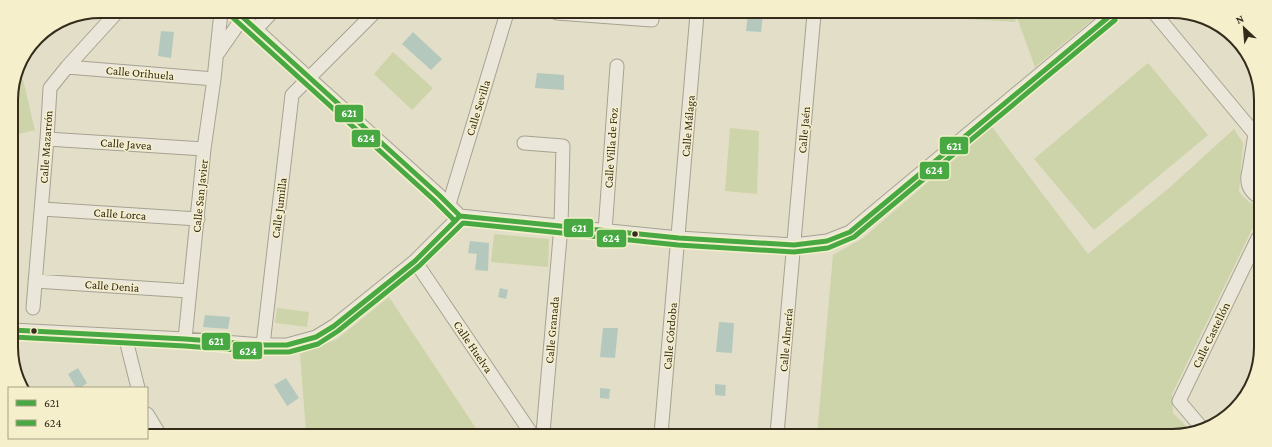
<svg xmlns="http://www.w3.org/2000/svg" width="1272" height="447" font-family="'Crimson Pro',serif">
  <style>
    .green { fill: #ced4a9 }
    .water { fill: #b4c8be }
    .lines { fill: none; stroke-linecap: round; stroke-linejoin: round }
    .minor-casing { stroke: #a7a291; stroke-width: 15 }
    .minor { stroke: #eae7da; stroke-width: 13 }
    .bus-1-casing { stroke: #f5efcc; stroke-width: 8 }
    .bus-2-casing { stroke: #f5efcc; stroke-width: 8 }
    .bus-1 { stroke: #48a943; stroke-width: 5 }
    .bus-2 { stroke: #48a943; stroke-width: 5 }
    .bus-dot { fill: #342b1b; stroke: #f5efcc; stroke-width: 1.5 }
    .labels { text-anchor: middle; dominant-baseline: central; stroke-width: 3; stroke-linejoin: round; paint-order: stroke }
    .street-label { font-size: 12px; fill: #342b1b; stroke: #f5efcc }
    .rim { fill: none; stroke: #342b1b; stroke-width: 2 }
    .line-badge { stroke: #f5efcc; stroke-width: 1.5 }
    .badge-label { font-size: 11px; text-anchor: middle; font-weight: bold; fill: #fff }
  </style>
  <rect width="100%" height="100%" fill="#e3dec7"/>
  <path class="green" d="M933,15H1014L1016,22L933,17Z
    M1016,15H1098L1035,67Z
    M393,52L433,88L412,110L374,74Z
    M1148,63L1208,135L1094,230L1034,159Z
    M23,80L35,130L11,136V94L15,82Z
    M992,127L1088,254L1169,188L1234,129L1243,143L1239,192L1249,202L1259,205L1258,217L1172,394L1173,413L1191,431L1177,436L817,434L833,255L863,238Z
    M730,128L759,131L757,194L725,191Z
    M494,234L549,239L548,267L491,262Z
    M389,297L479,433L306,432L300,354L337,339Z
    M277,308L309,312L307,327L275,323Z"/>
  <path class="water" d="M748,14H763L761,32L746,31Z
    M161,31L174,32L171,58L158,56Z
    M413,32L442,59L431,70L402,44Z
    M537,73L564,75V90L535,88Z
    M470,241L489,243L488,271L475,270L477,254L468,253Z
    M500,288L508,290L506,299L498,297Z
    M205,315L230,317L228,329L203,327Z
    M719,322L734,323L732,353L716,352Z
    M603,328H618L615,358L600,357Z
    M78,368L87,383L80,388H76L68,374Z
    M286,378L299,398L287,406L274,385Z
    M715,384L726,385L725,396L715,395Z
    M600,388L610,389L609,399L600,398Z"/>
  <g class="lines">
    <defs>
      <path id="minor" d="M237,12L310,79L439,195L460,216
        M557,13L652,20
        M1156,15L1260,140
        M256,29L272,12
        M218,53L243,17
        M67,67L214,79
        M47,139L204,149
        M524,143L563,146L561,226L543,433
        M1249,171L1255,134
        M1259,197C1244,188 1244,169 1259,160
        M449,204L507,13
        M42,209L198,219
        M605,231L617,66
        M415,261L531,433
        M35,281L189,291
        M33,308L47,139L50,88L67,67L118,11
        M12,330L185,339L263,345H287L316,337L334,326L415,261L460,216L679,238L794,245L827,241L850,232L1111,15
        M125,336L138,388
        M185,339L204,149L214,79L221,12
        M263,345L292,95L375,12
        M147,414L158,432
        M1201,427L1179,401L1258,238
        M661,434L697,14
        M777,434L814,14"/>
    </defs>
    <use href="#minor" class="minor-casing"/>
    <use href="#minor" class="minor"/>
    <defs>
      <path id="bus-1" d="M237,12L439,195L460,216
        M12,330L185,339L263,345H287L316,337L334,326L415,261L460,216L679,238L794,245L827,241L850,232L1111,15"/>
      <path id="bus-2" d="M232,17L434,200L455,221
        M13,337L185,346L262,352H289L318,344L338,331L419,266L463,223L678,245L794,252L828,248L854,237L1115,20"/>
    </defs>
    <use href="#bus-1" class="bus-1-casing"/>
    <use href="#bus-2" class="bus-2-casing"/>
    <use href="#bus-1" class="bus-1"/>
    <use href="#bus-2" class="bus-2"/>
  </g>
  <g class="bus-dot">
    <circle cx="635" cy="234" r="3.5"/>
    <circle cx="34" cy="331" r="3.5"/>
  </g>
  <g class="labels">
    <g class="street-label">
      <text transform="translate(140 73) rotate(5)">Calle Orihuela</text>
      <text transform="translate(478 108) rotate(-73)">Calle Sevilla</text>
      <text transform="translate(688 126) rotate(-85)">Calle Málaga</text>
      <text transform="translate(804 130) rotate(-85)">Calle Jaén</text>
      <text transform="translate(126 144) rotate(4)">Calle Javea</text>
      <text transform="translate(46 147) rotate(-86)">Calle Mazarrón</text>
      <text transform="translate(611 148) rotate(-86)">Calle Villa de Foz</text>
      <text transform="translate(200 196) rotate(-84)">Calle San Javier</text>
      <text transform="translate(279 208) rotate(-83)">Calle Jumilla</text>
      <text transform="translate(120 214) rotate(4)">Calle Lorca</text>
      <text transform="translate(112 286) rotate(4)">Calle Denia</text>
      <text transform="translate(552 330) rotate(-85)">Calle Granada</text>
      <text transform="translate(1211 335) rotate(-64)">Calle Castellón</text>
      <text transform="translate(670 336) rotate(-85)">Calle Córdoba</text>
      <text transform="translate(786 340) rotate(-85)">Calle Almería</text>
      <text transform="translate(473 347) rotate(56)">Calle Huelva</text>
    </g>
  </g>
  <path d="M0 0H1272V447H0ZM100 18H1172A82 82 0 0 1 1254 100V347A82 82 0 0 1 1172 429H100A82 82 0 0 1 18 347V100A82 82 0 0 1 100 18Z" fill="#f5efcc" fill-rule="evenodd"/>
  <path class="rim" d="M100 18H1172A82 82 0 0 1 1254 100V347A82 82 0 0 1 1172 429H100A82 82 0 0 1 18 347V100A82 82 0 0 1 100 18Z"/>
  <g class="line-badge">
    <rect x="334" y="104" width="30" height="19" rx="4" fill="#48a943"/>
    <rect x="351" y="129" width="30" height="19" rx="4" fill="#48a943"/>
    <rect x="939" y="136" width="30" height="19" rx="4" fill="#48a943"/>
    <rect x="919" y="161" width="31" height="19" rx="4" fill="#48a943"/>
    <rect x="563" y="218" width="31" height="20" rx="4" fill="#48a943"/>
    <rect x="596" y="229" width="31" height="19" rx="4" fill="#48a943"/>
    <rect x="201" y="332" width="30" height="19" rx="4" fill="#48a943"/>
    <rect x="232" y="341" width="31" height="19" rx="4" fill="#48a943"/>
  </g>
  <g class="badge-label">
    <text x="349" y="117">621</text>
    <text x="366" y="142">624</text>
    <text x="954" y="150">621</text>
    <text x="934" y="174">624</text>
    <text x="579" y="232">621</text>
    <text x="611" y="242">624</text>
    <text x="216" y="345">621</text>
    <text x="248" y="355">624</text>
  </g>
  <rect x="8" y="387" width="140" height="52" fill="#f5efcc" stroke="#a8a185"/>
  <rect x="16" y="400" width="20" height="6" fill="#48a943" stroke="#a8a185"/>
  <text x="44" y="407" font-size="12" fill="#342b1b">621</text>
  <rect x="16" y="420" width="20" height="6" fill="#48a943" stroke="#a8a185"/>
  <text x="44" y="427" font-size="12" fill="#342b1b">624</text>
  <g transform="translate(1244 28) rotate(334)" stroke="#f5efcc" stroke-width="3" paint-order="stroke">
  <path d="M0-3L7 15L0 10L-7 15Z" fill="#342b1b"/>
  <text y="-6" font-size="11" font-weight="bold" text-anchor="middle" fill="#342b1b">N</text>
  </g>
</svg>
